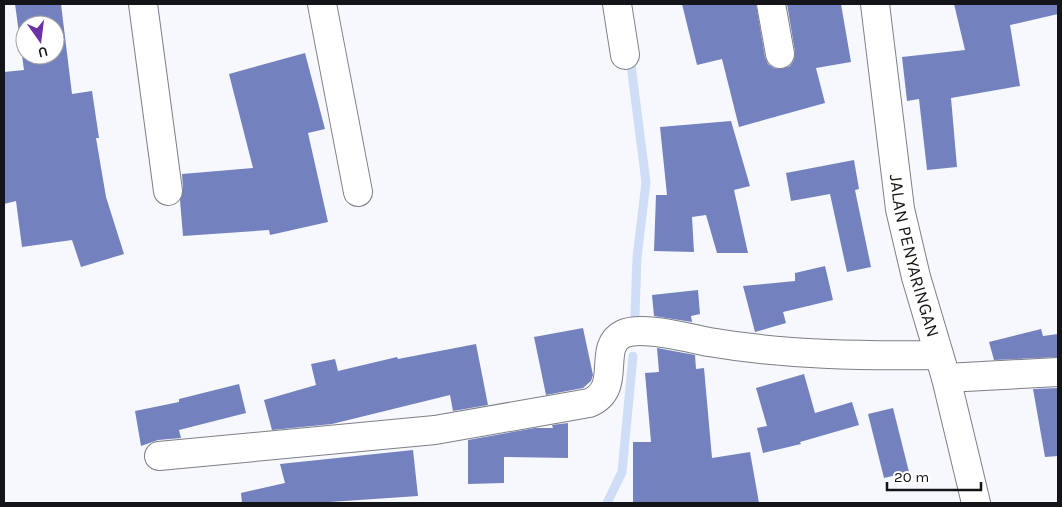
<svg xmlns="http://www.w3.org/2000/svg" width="1062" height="507" font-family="Karla,sans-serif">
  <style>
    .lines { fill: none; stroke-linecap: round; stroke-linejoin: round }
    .stream { stroke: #cfddf6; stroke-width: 9 }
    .building { fill: #7382be; fill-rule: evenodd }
    .minor-casing { stroke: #7d7f86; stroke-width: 30 }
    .minor { stroke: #fff; stroke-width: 28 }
    .labels { text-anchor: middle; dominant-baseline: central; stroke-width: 4; stroke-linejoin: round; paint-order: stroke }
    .street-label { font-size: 18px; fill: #141518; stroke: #fff }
  </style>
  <rect width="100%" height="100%" fill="#f6f8fe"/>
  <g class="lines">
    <path class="stream" d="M630,57L646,182L637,258L635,315
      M607,503L622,472L633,356"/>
  </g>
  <path class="building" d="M15,4H61L72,94L92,91L99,138H96L106,197L124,254L81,267L72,240L22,247L16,201L4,204V72L24,70ZM25,25H55V55H25Z
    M682,4H756L765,57L768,64L774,68L782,69L790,66L794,60L795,52L787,4H841L851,62L816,68L825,103L739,127L722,59L697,65Z
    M954,4H1058V14L1010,25L1020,86L951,98L957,167L927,170L919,99L907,101L902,57L965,50Z
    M305,53L325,129L308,133L328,222L270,235L269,230L183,236L180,200L183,189L182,174L253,168L229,74Z
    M731,121L750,186L734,190L748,253H717L706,215L692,217L694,252L654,251L656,195H667L660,127Z
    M854,160L859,189L855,190L871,267L847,272L830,194L791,201L786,173Z
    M825,266L833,300L783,312L786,323L755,332L743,286L795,281V273Z
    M698,290L700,314L691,316L692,322L654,316L652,295Z
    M583,328L593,375L591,381L583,388L546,395L534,337Z
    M1041,329L1043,336L1058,334V357L994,360L989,342Z
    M476,344L488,405L453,411L450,395L332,424L272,430L264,400L316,385L311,364L335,359L338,371L397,357L398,359Z
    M657,348L695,355L696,369L704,368L712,458L750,452L759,503H633V442H651L645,373L659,372Z
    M804,374L815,413L852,402L859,425L800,442L801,444L763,453L757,428L767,426L756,388Z
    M239,384L246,413L179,430L181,438L158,440L141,446L135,411L179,402V399Z
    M1058,388V456L1045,457L1033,389Z
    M893,408L909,472L884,478L868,414Z
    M568,423V458L504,457V483L468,484V440L535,428H553L552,425Z
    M413,450L418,496L315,503H242L241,493L285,483L280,464Z"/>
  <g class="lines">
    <defs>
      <g id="minor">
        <path d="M143,4L168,191"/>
        <path d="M322,4L358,192"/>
        <path d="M617,4L625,55"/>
        <path d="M771,4L780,54"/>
        <path id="s1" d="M875,4L900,209L916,277L946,378L976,503"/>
        <path d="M946,378L1058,372"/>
        <path d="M159,456L435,430L589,403C624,389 596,347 623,334C641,325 688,338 709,342C785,355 862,356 939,355"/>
      </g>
    </defs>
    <use href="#minor" class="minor-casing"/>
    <use href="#minor" class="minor"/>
  </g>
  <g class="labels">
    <g class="street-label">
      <text stroke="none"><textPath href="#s1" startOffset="255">JALAN PENYARINGAN</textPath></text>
    </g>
  </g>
  <rect width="1062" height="507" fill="none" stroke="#141518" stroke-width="10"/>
  <g transform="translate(40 40) rotate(166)"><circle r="24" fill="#ffffff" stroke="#a1a1a3"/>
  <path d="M0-4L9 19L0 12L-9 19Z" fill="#6b32a8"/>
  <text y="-8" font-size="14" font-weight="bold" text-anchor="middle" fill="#141518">U</text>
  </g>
  <path d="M887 482v8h94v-8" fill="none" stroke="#141518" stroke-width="2.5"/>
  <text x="894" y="482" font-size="15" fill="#141518" stroke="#ffffff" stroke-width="4" paint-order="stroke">20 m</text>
</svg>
